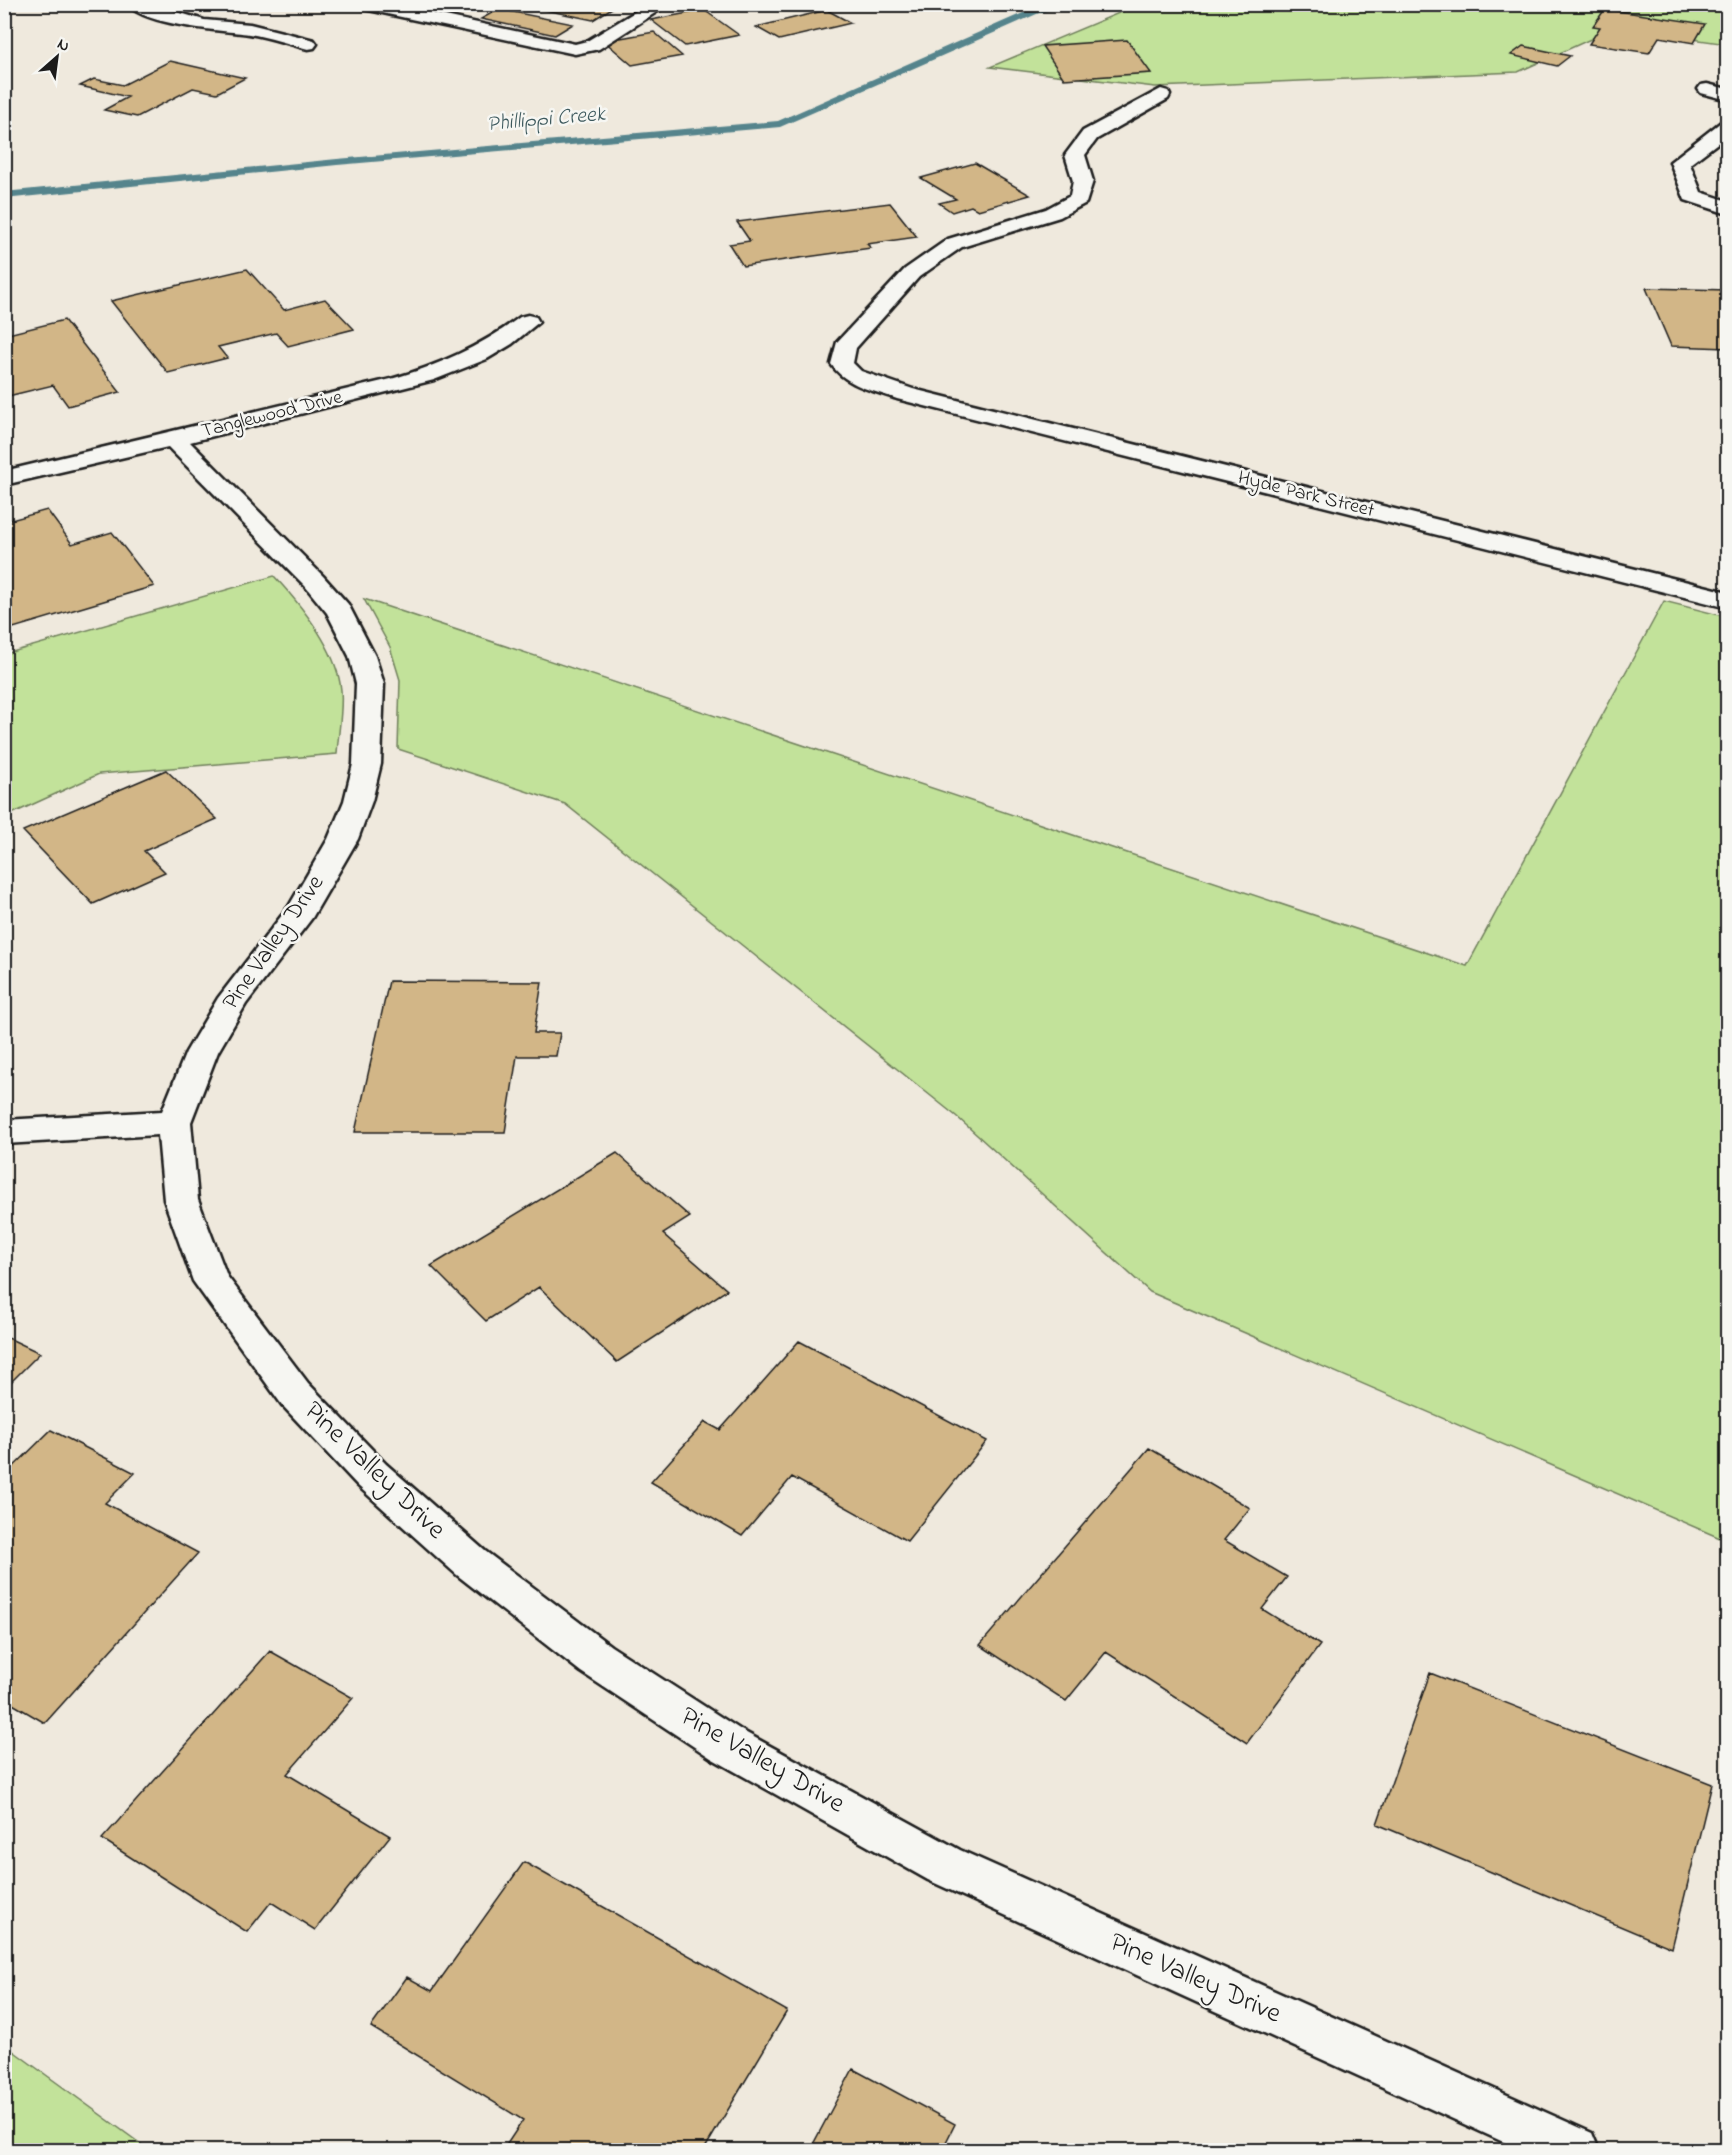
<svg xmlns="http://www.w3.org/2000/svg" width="1732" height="2155" font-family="'Indie Flower',sans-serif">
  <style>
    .green { fill: #c2e29a; stroke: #6f7f5b; stroke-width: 1.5 }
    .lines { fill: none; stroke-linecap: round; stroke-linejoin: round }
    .stream { fill: #55848c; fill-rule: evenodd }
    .building { fill: #d2b687; stroke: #1c1c1c; stroke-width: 1.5 }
    .minor-casing { stroke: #1c1c1c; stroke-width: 5 }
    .minor { fill: #f6f6f2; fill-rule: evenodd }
    .labels { text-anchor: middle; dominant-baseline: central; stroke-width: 5; stroke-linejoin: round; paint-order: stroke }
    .far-street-label { font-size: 20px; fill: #1c1c1c; stroke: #f6f6f2 }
    .far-water-label { font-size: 22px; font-style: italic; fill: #3d595d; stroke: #f6f6f2 }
    .street-label { font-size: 24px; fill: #1c1c1c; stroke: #f6f6f2 }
    .near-street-label { font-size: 28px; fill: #1c1c1c; stroke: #f6f6f2 }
  </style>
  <rect width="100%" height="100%" fill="#efe9dd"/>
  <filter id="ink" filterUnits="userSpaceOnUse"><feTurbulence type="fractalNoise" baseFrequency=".0167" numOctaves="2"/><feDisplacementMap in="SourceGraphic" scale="12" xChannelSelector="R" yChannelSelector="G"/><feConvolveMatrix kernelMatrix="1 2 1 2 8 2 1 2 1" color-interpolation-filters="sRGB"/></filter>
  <g filter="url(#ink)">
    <path class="green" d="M1138,5H1727V44L1615,28L1518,72L1155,87L990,67Z
      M274,576C301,605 337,649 341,690C343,710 338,734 337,754L99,774L5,817V654Z
      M364,599L1467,966L1664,601L1727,617V1541L1150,1292L956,1116L565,804L398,749L400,680L390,647Z
      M5,2045L149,2150H5Z"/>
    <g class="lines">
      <path class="stream" d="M1052,4H1074L1039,13L780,127L337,165L4,199V192L337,159L778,121L1032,9Z"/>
    </g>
    <path class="building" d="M517,4H594L612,8L593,20Z
      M499,9L573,24L555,35L481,19Z
      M1605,9L1705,24L1694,43L1659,37L1649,53L1589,44L1600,27L1593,26Z
      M704,10L739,35L685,46L651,20Z
      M827,10L851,23L779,40L756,27Z
      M654,32L682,56L632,65L604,41Z
      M1127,40L1151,73L1064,79L1042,46Z
      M1523,46L1570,56L1557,66L1511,55Z
      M170,61L245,78L217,93L193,88L137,117L104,110L128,97L80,86L94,79L123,85Z
      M975,163L1030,195L978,210L971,206L952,212L939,203L956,199L921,178Z
      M890,203L917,237L867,244L871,248L743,266L729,244L750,241L737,222Z
      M247,269L284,310L325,299L354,329L288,346L276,333L218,347L227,358L168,373L111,301Z
      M1646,288L1728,290V348L1671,346Z
      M64,320L120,392L68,406L53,385L4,397V335Z
      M47,510L72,544L112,532L154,586L10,629L4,622V522Z
      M166,770L217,819L144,851L165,872L93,904L23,831Z
      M389,981L542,982L534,1033H560L556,1056H517L505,1132H355Z
      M617,1153L690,1217L663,1234L727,1290L617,1362L539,1287L486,1321L431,1266Z
      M4,1336L40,1353L4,1389Z
      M799,1341L987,1441L907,1541L792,1477L742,1536L651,1482L705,1422L720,1430Z
      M51,1430L135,1473L105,1503L198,1553L45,1723L4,1699V1476Z
      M1149,1448L1250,1508L1224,1540L1287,1577L1262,1609L1320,1645L1247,1743L1106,1652L1066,1701L980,1645Z
      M270,1651L353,1698L287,1774L390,1836L315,1930L271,1902L247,1932L102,1839Z
      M1430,1673L1712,1784L1672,1948L1377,1824Z
      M524,1862L787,2011L704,2150H503L523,2120L371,2027L407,1977L432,1991Z
      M853,2069L955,2124L942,2150H810Z"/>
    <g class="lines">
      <defs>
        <path id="minor" d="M127,4H150L204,20L250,24L314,40L317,44L314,48L308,49C288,44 269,37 249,34C221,30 145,26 127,4Z
          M356,4H390L575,44L587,41L648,4H669L599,49L575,54L364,9Z
          M1707,84L1728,89V100L1701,93L1698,89L1701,85Z
          M1161,89L1168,91L1170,95L1168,99L1097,139L1085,155L1093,181L1086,203L1060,217L962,247L919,277L856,348L853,363L861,371L913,389L1728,592V608L897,399C872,390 846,386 831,364L837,342L905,269L948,239L1046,209L1070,196L1073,181L1065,155L1083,131Z
          M1728,120V135L1690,164L1701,192L1728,201V214L1685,200L1670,162L1721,122Z
          M528,315L536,317L539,322L512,344L487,359L434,380L190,442L323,576L348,604L375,656L384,684L381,764L372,801L358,839L312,918L246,1004L218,1052L191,1122L198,1200L227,1276L308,1383L386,1464L485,1551L611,1646L741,1730L960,1850L1592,2133L1599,2150H1521L928,1880L711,1758L581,1672L457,1575L358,1486L282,1405L193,1281L164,1200L158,1135L4,1144V1120L162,1111L186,1052L218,998L289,906L328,839L344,801L353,764L356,684L349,656L327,613L305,586L168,447L4,485V471L391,379C439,365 480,347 520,317Z"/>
      </defs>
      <use href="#minor" class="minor-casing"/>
      <use href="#minor" class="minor"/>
    </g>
  </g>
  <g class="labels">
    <g class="far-street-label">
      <text transform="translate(272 415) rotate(-14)">Tanglewood Drive</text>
      <text transform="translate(1306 495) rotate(14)">Hyde Park Street</text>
    </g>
    <g class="far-water-label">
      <text transform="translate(546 120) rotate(-5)">Phillippi Creek</text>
    </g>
    <g class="street-label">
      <text transform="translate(274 943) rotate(-55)">Pine Valley Drive</text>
    </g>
    <g class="near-street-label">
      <text transform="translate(374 1471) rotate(44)">Pine Valley Drive</text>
      <text transform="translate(762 1761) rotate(30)">Pine Valley Drive</text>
      <text transform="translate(1195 1979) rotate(24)">Pine Valley Drive</text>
    </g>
  </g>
  <rect width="1732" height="2155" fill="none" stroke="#f6f6f2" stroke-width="24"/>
  <rect x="12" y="12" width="1708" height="2131" fill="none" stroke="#1c1c1c" stroke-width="2" filter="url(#ink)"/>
  <g transform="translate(57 57) rotate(28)" stroke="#f6f6f2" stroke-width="4.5" paint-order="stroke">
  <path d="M0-4.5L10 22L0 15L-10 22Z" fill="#1c1c1c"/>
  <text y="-9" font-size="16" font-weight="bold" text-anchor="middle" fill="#1c1c1c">N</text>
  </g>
</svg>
